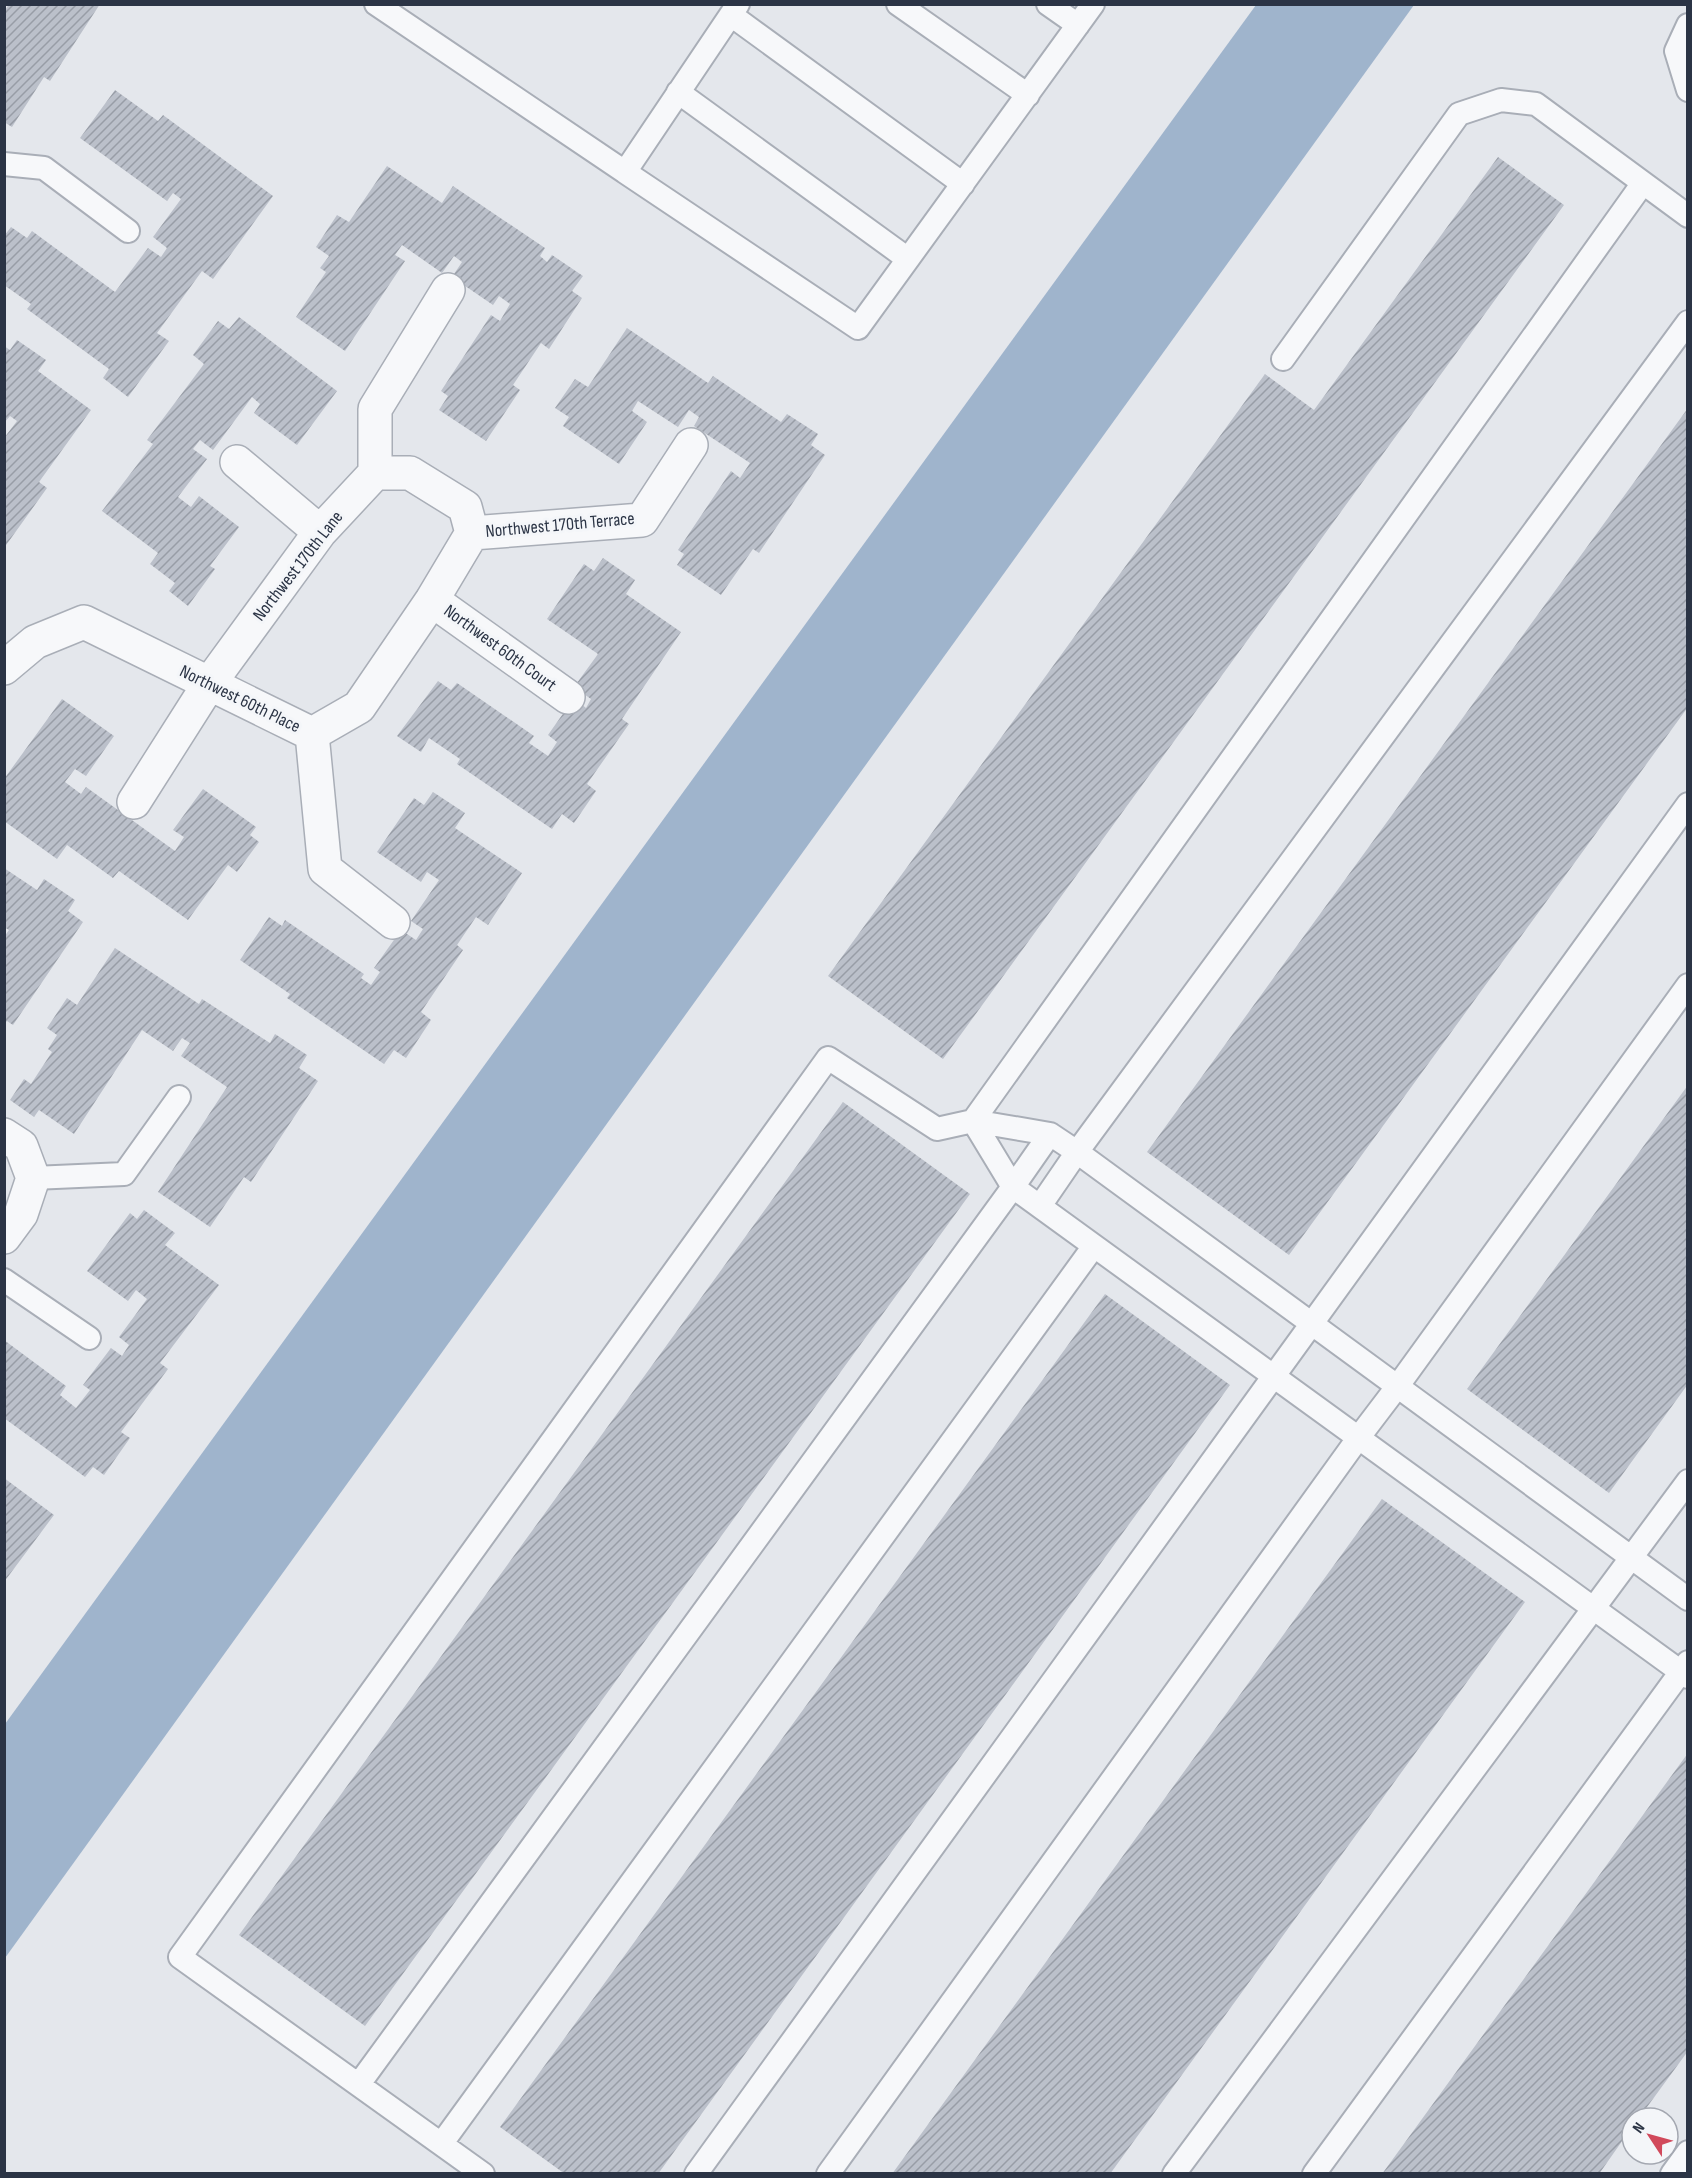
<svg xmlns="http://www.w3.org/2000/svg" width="1692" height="2178" font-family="'Sofia Sans Condensed',sans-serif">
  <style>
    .water { fill: #9fb4cc }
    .building { fill: url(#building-hatch) }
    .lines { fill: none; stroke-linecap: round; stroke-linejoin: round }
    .service-casing { stroke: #a9aeb7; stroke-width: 26 }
    .minor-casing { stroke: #a9aeb7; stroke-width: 36 }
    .service { stroke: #f7f8fa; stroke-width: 22 }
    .minor { stroke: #f7f8fa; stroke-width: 33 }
    .labels { text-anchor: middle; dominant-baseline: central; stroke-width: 6; stroke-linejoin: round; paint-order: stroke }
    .street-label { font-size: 18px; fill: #2b3445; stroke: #f4f6f9 }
  </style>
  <defs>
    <pattern id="building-hatch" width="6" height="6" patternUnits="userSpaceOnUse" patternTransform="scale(1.5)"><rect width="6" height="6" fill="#bbc0ca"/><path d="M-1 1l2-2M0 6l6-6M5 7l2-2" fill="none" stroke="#989da6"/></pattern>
  </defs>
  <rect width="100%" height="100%" fill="#e4e7ec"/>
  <path class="water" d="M1256,5H1414L5,1958V1724Z"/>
  <path class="building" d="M9,4H100L50,81L44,77L12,127L4,122V12Z
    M115,90L158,121L163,115L273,196L213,279L202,271L157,333L169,341L128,397L103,378L109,369L27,309L31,304L4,285V236L11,227L27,238L32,231L115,292L148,248L161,257L167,248L153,237L181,199L173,193L167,201L80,138Z
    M1498,157L1564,205L943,1059L828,976L1265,374L1314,410Z
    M387,166L442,203L453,186L545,248L540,256L547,262L552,255L583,276L572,291L582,298L549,349L541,343L513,385L520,390L486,441L439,410L448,396L441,391L491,315L500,321L510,304L499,296L493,305L452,277L462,262L454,256L442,273L402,245L395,255L405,261L345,351L296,317L326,272L320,268L329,256L316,247L337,215L349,222Z
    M239,317L337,391L297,445L254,413L260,404L252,397L213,450L200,440L193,449L207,459L178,497L191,507L199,496L239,527L210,566L215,569L188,606L169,591L175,583L150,564L158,553L102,511L153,444L147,440L204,364L193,355L218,321L229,329Z
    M627,328L708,383L713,376L781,422L787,414L818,434L811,445L825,455L759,553L753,549L721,595L677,565L684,554L678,550L731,471L740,478L750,463L694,426L699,417L689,410L678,427L638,401L632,411L647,422L619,464L563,426L569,417L555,408L575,379L588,387Z
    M17,340L46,360L38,371L91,410L39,482L47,488L4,548V438L17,421L10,416L4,423V346L10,350Z
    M1688,408V707L1289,1255L1147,1152Z
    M603,558L635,580L626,594L681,632L622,719L629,724L587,784L596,791L574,823L562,814L552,829L457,764L460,759L429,738L421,752L397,736L438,681L451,690L457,683L534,736L529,743L548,756L557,742L548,735L574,698L586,708L591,699L574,687L598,654L547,619L584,564L594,571Z
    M62,699L114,736L86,776L75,769L65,782L81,794L86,787L175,851L184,837L173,830L203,789L256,827L250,835L259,842L237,872L228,865L188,920L119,871L113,878L67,845L57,859L4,821V779Z
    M433,792L465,813L455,828L522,873L488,925L476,917L457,945L463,950L421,1012L431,1020L406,1058L394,1050L384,1064L287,998L290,994L240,960L269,917L282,926L285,920L364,974L361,978L371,985L380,972L374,968L401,930L416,940L423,929L411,921L439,880L427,872L421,882L377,852L414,798L424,805Z
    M4,868L37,890L44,879L75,900L68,911L83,922L13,1025L7,1021L4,1024V937L9,930L4,927Z
    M115,948L199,1004L202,999L270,1043L275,1034L307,1055L299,1068L318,1081L251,1182L244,1177L210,1227L158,1192L227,1087L181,1056L190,1043L182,1038L173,1051L142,1030L74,1134L39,1110L34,1117L10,1100L24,1079L31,1084L52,1052L48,1049L57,1035L47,1028L67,998L77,1005Z
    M1688,1085V1384L1609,1493L1467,1389Z
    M843,1102L970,1194L365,2026L239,1935Z
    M144,1210L175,1233L165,1245L219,1285L160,1363L168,1369L121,1432L130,1438L104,1475L93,1467L85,1477L4,1418V1340L66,1386L60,1395L76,1408L90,1390L83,1385L111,1348L122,1356L129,1345L119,1337L147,1299L136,1290L128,1301L87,1271L130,1213L137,1219Z
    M1105,1294L1230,1385L658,2174H565L500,2127Z
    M4,1478L54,1515L4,1582Z
    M1382,1499L1525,1602L1110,2174H892Z
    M1688,1753V2051L1639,2118H1632V2127L1599,2174H1382Z"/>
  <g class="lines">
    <defs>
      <path id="service" d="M376,4L625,172L738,4
        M898,4L1028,95
        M1048,4L1078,25
        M731,15L963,184
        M1688,25L1676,51L1688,90
        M678,92L908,259
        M4,164L44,168L128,231
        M625,172L858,328L1093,4
        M1283,359L1459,114L1501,100L1536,104L1688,216
        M973,1121L1643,183
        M973,1121L1013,1187L1688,1677
        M33,1178L124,1174L179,1097
        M1040,1206L1077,1152L1688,322
        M4,1280L89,1338
        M359,2084L1013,1187L1050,1134
        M442,2143L1094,1246
        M483,2174L180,1957L828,1058L937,1129L973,1121L1050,1134L1077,1152L1688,1599
        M696,2174L1688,804
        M828,2174L1359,1437L1397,1387L1688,985
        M1174,2174L1688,1481
        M1314,2174L1688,1662
        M1672,2174L1688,2152"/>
      <path id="minor" d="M237,462L320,532
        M375,473H410L465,507L472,533
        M432,600L568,697
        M4,668L35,642L84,622L312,734
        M312,734L359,707L432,600L472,533L642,520L691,445
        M312,734L325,869L393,922
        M134,802L209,684L320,532L375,473V409L448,290
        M4,1135L21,1146L33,1178L21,1214L4,1237"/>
    </defs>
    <use href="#service" class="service-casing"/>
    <use href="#minor" class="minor-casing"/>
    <use href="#service" class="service"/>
    <use href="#minor" class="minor"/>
  </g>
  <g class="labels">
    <g class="street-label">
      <text transform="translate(560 525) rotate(-5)">Northwest 170th Terrace</text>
      <text transform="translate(298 566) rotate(-52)">Northwest 170th Lane</text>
      <text transform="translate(500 648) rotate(36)">Northwest 60th Court</text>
      <text transform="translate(240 699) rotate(26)">Northwest 60th Place</text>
    </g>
  </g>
  <rect width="1692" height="2178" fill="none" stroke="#2b3445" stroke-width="12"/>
  <g transform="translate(1650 2136) rotate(306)"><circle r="28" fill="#f4f6f9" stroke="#a4a8b1" stroke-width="1.5"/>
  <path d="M0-4.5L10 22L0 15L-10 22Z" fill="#d1495b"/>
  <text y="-9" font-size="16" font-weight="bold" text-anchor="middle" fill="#2b3445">N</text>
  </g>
</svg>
